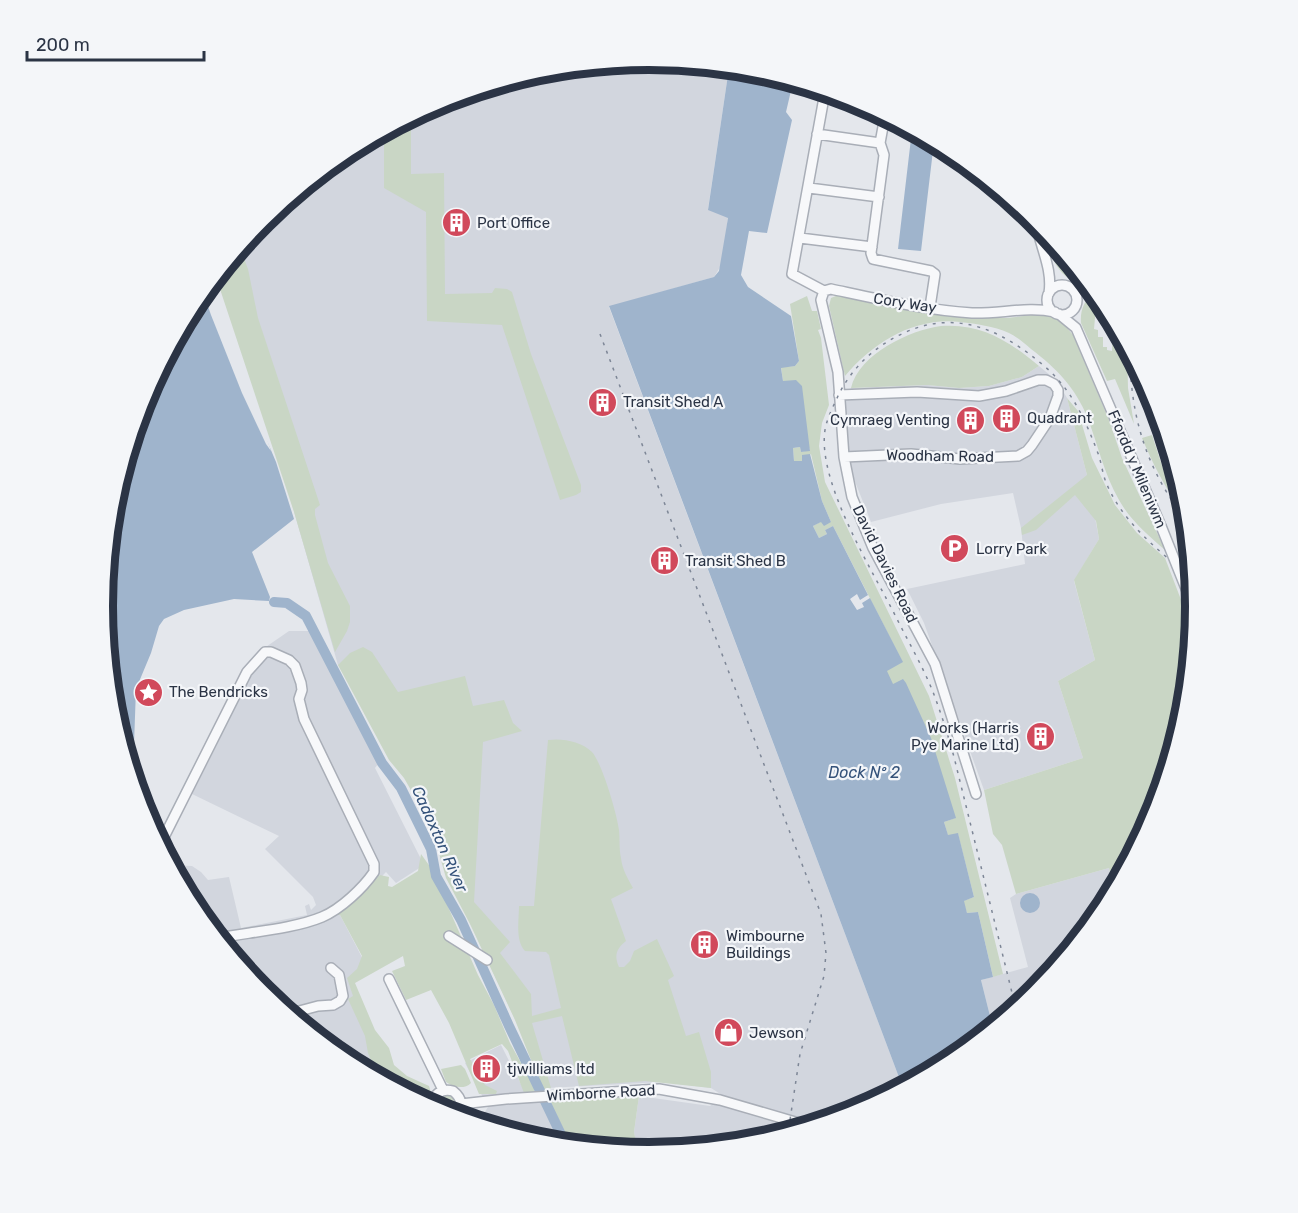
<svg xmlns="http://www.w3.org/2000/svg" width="1298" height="1213" font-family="Rubik,sans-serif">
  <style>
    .built { fill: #d2d6de }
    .green { fill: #c9d6c5 }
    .water { fill: #9fb4cc }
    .pier { fill: #e4e7ec }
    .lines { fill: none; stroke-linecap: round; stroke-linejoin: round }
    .river { stroke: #9fb4cc; stroke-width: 10 }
    .minor-casing { stroke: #a9aeb7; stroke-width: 12 }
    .minor { stroke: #f7f8fa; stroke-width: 9 }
    .rail { stroke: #7d8696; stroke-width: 1.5; stroke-dasharray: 3 6; stroke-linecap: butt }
    .minor-bridge-casing { stroke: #a9aeb7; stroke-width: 12; stroke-linecap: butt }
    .minor-bridge { stroke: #f7f8fa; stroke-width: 9 }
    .labels { text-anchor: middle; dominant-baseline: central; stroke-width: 4.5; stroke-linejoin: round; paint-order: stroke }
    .poi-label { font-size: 15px; fill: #2b3445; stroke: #f4f6f9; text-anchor: start }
    .street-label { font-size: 15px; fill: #2b3445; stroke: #f4f6f9 }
    .water-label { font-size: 16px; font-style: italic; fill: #34527a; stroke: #f4f6f9 }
    .rim { fill: none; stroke: #2b3445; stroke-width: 8 }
  </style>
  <rect width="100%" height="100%" fill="#e4e7ec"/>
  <path class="built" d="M649,60L729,68L708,209L728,217L722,264L714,277L609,307L903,1088L858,1112L755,1143L649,1153L638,1152L636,1145L634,1132L639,1096L710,1106L722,1095L711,1088L662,1082L547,1088L459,899L425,803L338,665L224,267L263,220L346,152L440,101L543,70Z
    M1039,366L1057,381L1067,398L1087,475L1099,539L1074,581L1095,660L1058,681L1083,758L984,790L924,623L907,589L1025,564L1021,528L1013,493L941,504L871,522L852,474L847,442L846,400L851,388L927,385L959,388L989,386L1022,377Z
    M289,631H312L329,669L378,764L375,768L424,865L396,883L386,872L357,902L340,915L367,967L349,977L382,1080L345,1061L262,993L194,910L170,865L192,866L201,872L208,880L229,877L241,928L307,915L305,906L309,904L311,910L316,905L313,897L265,849L279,836L192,794L253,673L260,651Z
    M1109,868L1114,890L1103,910L1035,993L993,1028L981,980L1028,967L1010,898L1016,894Z
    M501,1045L525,1092H536L563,1144L542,1142L478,1123L488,1107L465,1063Z"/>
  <path class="green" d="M411,117V174L444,173L445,294L492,293L495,288L507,289L512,292L531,354L581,485V492L576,495L560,500L502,325L427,321L426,212L384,188V132Z
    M1044,231L1068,260L1067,265H1072L1088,284C1059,284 1049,254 1044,231Z
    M240,248L248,269L258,318L320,505L315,509V515L328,563L350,606V622L347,631L335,652L294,512L216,277Z
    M1095,293L1102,302L1100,307H1096L1094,329L1098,330V337H1103V347H1107V350L1112,351L1113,332H1117L1118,330L1127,346L1128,388L1134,424L1115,379L1107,381L1081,323C1080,311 1084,299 1095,293Z
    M838,295L976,317L1007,318L1039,314L1051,315L1062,322L1073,335L1109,420L1122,458L1165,550C1148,535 1130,520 1119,500C1104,474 1098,445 1088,419C1076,388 1056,368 1031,349C1024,343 1017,337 1009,333C993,326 977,324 960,322C914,317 874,342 845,376L829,306L831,298Z
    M807,296L812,311H817L821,329L818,330L821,338L829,405L822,423L819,446L825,482L929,696L955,778L1003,974L993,977L978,912L967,913L963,901L974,897L958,834L948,836L944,822L955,818L886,671L902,661L833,526L825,530L827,534L819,538L813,526L822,521L831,522L822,501L811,454L802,461L794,462L793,448L800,447L801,452L810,450L783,381L781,367L795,366L799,361L790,304Z
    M941,326C981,323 1009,341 1039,366L1022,377L989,386L959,388L927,385L851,388C859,354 910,330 941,326Z
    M1067,398L1078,411L1092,458L1115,505L1137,533L1165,558L1193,631L1185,713L1154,816L1114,890L1109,868L1016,894L1002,845L993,834L984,790L1083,758L1058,681L1095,660L1074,580L1099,539L1096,521L1075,495L1036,530L1022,535L1021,528L1087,475Z
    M1152,435L1164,472L1186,513L1187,518C1168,493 1154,467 1142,438Z
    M363,647L372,652L398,692L465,676L473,706L504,700L513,723L522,731L483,742L474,902L510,942L500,953L531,994L532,1016L561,1008L549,955L546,952L525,951C515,940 519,920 519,906H534L548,740C562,738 581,741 592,752C602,763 617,814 619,830C620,840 619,849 621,858C622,869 628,879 633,888L611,899L626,941C616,949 614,956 619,967H624L630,961L634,951L657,939L674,976L668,980L686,1036L699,1032L711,1072V1088L645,1081L579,1086L562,1016L532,1023L551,1088L543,1090L515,1020L470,924L446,878L437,846L412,792L404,778L389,760L338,665L350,653Z
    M421,854L431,868L478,975L494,1005L510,1043L535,1088L534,1093H524L508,1051L502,1044L470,1059L485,1085L497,1091L496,1094H479L449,1023L431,990L406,1000L392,971L405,966L403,956L355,983L375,1030L389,1048L394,1065L407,1076L429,1086L431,1093L426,1100L420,1101L379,1079L368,1053L365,1036L348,999L353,996L347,978L357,969L362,956L340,915H336V911L380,875L389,877L388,886L392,887L418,871Z
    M461,1065L465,1069L471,1083C464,1090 453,1087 446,1082L441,1069Z
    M437 1104a10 10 0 1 1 20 0a10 10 0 1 1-20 0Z
    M639,1096L634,1132L638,1152L571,1145L550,1101L590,1100Z"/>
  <path class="water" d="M729,68L756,71L793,82L786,112L792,120L767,233L749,231L741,275L748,287L791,316L799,361L795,366L781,368L783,381L796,380L802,386L810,451L801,452L800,447L793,448L794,461H802V455L810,454L822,501L831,522L824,526L821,522L813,526L819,538L827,534L825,530L833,526L868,595L860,600L857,594L850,599L857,610L864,607L862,603L870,598L903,662L887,671L893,684L903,679L906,683L931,738L956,818L944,822L948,835L958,833L974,897L964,901L967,913L978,912L993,977L981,980L993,1028L952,1061L903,1088L609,306L714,277L719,271L728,218L708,210Z
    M912,130L934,142L921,251L898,249Z
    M212,282L254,410L276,462L294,519L252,552L270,597L269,601L234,599L184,610L164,619L159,626L151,653L136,689L134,744L137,764L134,783L113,713L103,606L113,500L144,397L195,303Z
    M1020 903a10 10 0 1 1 20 0a10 10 0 1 1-20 0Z"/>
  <path class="pier" d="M213,280L221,302L271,451L266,444L242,393L211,315L203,292Z"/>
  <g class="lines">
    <path class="river" d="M274,602L287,603L306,616L382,763L401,788L431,849L436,876L461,920L509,1026L566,1145"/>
    <defs>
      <path id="minor" d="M825,92L792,274L824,291L831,289C878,299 925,310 972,313C1000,314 1028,306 1055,312
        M885,116L880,143L884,155L871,253L873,259L931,271L935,274L930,307
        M817,134L880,143
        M809,188L879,197
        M1036,221C1039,245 1053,268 1049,293
        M800,238L872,247
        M1047 300a15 15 0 1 1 30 0a15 15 0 1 1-30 0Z
        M824,291L821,300L838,372L844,457L852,497L873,548L935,664L976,794
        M1059,314L1076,328L1161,526
        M839,395L917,392L979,396L1006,391L1038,380H1046L1054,384L1058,390V396L1050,418L1032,445L1027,451L1018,456L960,459L911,454L844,457
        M160,845L247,672L265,652H271L289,660L295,666L301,683L302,690L299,699L304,719L374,864V872C363,888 341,909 322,917C293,929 250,932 218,938
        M449,936L487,960
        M389,979L443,1090
        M288,1014L318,1006L333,1005L340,1001L343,996L339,975L331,968
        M309,1026L311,1033
        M461,1104L506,1099L659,1089L720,1100L809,1126
        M432,1107C432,1095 441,1088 453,1091C462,1098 464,1108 456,1116"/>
    </defs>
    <use href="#minor" class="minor-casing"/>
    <use href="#minor" class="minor"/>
    <path class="rail" d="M600,334L821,914L826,953L824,976L800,1054L788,1133
      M1130,352C1130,402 1140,448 1166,491C1172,502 1181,512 1187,522
      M1144,379C1148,425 1162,466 1185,506
      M1016,1009L954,757C948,735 941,713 933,692C923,667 909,643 897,619C873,571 817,483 825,430C827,418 833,407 838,396C852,367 876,345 906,332C958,309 1003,331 1043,365C1072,389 1086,421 1099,456C1102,466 1103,477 1108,487C1126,526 1161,552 1193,580"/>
    <defs>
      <path id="minor-bridge" d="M1161,526L1195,611"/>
    </defs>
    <use href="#minor-bridge" class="minor-bridge-casing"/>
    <use href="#minor-bridge" class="minor-bridge"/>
  </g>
  <defs>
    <symbol id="building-disc" viewBox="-11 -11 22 22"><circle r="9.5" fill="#d1495b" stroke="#f4f6f9"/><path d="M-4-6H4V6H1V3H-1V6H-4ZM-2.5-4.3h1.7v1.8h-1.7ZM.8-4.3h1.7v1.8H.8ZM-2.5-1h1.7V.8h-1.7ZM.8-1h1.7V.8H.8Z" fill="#fff"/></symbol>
    <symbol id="parking-disc" viewBox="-11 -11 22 22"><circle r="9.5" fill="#d1495b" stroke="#f4f6f9"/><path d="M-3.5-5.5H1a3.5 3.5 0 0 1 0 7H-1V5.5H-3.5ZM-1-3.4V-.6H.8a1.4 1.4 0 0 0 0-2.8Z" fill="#fff"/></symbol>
    <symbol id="sight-disc" viewBox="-11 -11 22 22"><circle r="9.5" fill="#d1495b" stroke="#f4f6f9"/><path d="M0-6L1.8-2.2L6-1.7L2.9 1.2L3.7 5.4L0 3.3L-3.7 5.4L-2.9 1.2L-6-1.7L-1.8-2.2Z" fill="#fff"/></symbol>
    <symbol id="shop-disc" viewBox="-11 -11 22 22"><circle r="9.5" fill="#d1495b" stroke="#f4f6f9"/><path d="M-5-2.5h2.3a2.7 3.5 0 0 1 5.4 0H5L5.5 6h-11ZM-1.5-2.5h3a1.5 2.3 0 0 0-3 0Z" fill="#fff"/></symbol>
  </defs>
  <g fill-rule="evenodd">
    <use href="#building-disc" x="440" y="206" width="33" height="33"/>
    <use href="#building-disc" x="586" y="386" width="33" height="33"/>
    <use href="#building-disc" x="990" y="402" width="33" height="33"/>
    <use href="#building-disc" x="954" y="404" width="33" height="33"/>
    <use href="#parking-disc" x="938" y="532" width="33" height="33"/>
    <use href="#building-disc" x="648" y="544" width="33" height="33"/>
    <use href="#sight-disc" x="132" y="676" width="33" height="33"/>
    <use href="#building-disc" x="1024" y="720" width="33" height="33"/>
    <use href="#building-disc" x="688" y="928" width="33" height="33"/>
    <use href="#shop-disc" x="712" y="1016" width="33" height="33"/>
    <use href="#building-disc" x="470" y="1052" width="33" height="33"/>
  </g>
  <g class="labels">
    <g class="poi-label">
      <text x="477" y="223">Port Office</text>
      <text x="623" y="402">Transit Shed A</text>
      <text x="1027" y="418">Quadrant</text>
      <text x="950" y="420" text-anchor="end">Cymraeg Venting</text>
      <text x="976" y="549">Lorry Park</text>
      <text x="685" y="561">Transit Shed B</text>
      <text x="169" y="692">The Bendricks</text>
      <text x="1019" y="728" text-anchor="end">Works (Harris<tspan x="1019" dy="17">Pye Marine Ltd)</tspan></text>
      <text x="726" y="936">Wimbourne<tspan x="726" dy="17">Buildings</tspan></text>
      <text x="749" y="1033">Jewson</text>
      <text x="507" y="1069">tjwilliams ltd</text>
    </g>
    <g class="street-label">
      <text transform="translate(905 303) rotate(9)">Cory Way</text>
      <text transform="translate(940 456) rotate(1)">Woodham Road</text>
      <text transform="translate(1137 469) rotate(67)">Ffordd y Mileniwm</text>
      <text transform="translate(885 564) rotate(64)">David Davies Road</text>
      <text transform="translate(601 1093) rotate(-3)">Wimborne Road</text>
    </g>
    <g class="water-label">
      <text x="864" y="772">Dock Nº 2</text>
      <text transform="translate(440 839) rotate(66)">Cadoxton River</text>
    </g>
  </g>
  <path d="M0 0H1298V1213H0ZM113 606a536 536 0 1 1 1072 0a536 536 0 1 1-1072 0Z" fill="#f4f6f9" fill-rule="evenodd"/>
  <path class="rim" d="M113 606a536 536 0 1 1 1072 0a536 536 0 1 1-1072 0Z"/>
  <path d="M27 51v9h177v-9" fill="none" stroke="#2b3445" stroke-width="3"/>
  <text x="36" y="51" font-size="18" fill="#2b3445" stroke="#f4f6f9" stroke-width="4.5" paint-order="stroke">200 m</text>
</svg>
